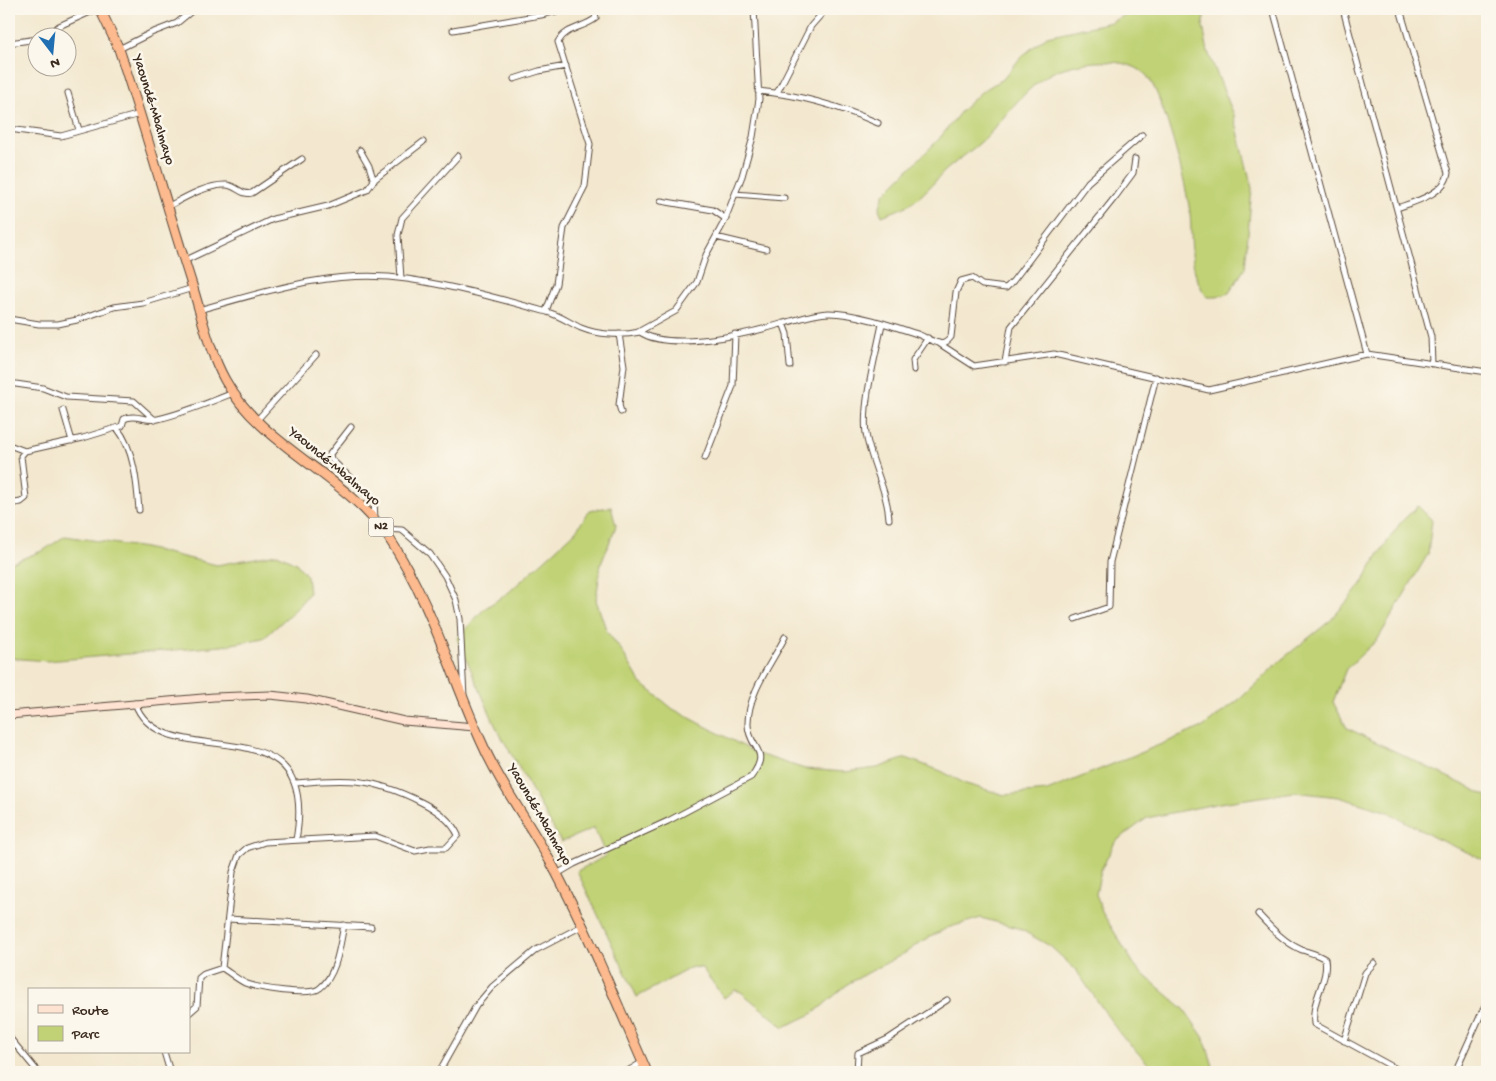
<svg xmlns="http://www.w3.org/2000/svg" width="1496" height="1081" font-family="'Gochi Hand',sans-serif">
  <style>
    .green { fill: #c0d275; stroke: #7e7e4a }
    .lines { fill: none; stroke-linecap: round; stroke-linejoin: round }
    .street-casing { stroke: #574639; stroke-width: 7 }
    .secondary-casing { stroke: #574639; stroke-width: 9 }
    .highway-casing { stroke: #574639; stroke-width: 11 }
    .street { stroke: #fff; stroke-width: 5 }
    .secondary { stroke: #fee3d2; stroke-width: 7 }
    .highway { stroke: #fcba8e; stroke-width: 9 }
    .labels { text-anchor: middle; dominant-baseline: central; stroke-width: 5; stroke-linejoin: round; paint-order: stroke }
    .shield { fill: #fbf7ec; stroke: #75685c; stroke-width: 1 }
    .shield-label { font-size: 12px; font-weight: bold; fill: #3b2a1e }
    .street-label { font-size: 14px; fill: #3b2a1e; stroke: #fbf7ec }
  </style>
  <rect width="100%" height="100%" fill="#fbf7ec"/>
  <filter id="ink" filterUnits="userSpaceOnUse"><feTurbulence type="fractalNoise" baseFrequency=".02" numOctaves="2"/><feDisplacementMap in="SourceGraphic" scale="10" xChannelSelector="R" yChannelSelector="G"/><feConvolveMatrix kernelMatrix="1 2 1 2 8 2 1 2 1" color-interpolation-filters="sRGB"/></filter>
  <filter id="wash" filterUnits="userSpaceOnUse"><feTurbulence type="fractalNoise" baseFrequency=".0096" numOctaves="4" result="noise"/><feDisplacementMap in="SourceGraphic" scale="20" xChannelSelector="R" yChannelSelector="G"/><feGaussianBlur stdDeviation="1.12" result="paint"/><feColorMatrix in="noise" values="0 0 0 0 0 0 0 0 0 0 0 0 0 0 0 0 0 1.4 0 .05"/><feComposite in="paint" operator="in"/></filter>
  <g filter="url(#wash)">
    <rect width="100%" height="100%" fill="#f3e8cf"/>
    <path class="green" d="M1138,9H1205L1203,26L1208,52L1234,115L1252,188L1245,268L1229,293L1217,297H1207C1186,270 1194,238 1189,206C1184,177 1165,104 1150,80C1133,52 1071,61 1048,75C1025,90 1009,111 992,131C978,147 961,157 946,170C935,181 923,196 910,204C902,209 891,212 882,216L879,209L884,194L939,139L962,110L981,92L1004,78L1021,57L1047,36L1111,22Z
      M1418,506L1432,520L1428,554L1378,639L1346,669L1333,702L1347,728L1487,796V861L1435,838L1388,812L1339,797L1294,792L1220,803L1147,818L1115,842L1101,870L1096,894L1102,912L1137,969L1184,1009L1204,1038L1215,1072H1156L1120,1034L1076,970L1050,946L1018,928L981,918L947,928L921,942L905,953L849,983L814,1013L784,1027L741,992L735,990L724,998L702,968L692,967L637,997L577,871L606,856L594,828L561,842L496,727L457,638L484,609L509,592L575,532L590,510L611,507L616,526L601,564L596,600L607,632L620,648L641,683L673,709L758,754L805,769L845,772L877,768L906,758L941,771L966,784L1005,795L1047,791L1203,727L1241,698L1281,660L1331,620L1361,585L1378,555L1401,522Z
      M65,536L145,548L217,565L277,554L296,563L307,576L309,593L296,609L264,638L222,646L47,661L9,658V564L44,550Z"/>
  </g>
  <g filter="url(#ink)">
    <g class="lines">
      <defs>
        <path id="street" d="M1273,9L1367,354
          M1343,9L1431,337L1432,364
          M453,30L541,15L564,9
          M41,38L48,35L59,26L97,9
          M9,43L38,39
          M119,49L151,33L177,23L194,9
          M514,79L539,71L566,66
          M758,91C801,95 839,106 878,123
          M68,93L79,130
          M777,93L811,26L826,9
          M9,129L61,136L140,114
          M360,150L369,166L374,181
          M735,194L784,198
          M661,201L713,210L726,219
          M167,207C184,198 207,184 227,185C237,186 242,196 252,193L302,159
          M1397,208C1414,202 1445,194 1448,173L1400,9
          M716,237L766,249
          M184,261L273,219L328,206L367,190L375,179L423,142
          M401,278L398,235L402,218L458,156
          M199,310C266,291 336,268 407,279C454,286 501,299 547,312C559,315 570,323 581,328C598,335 622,336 640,332C670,352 748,334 781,324C797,320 813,313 829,313C854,313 890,325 914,333C922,335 930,341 939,343C944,345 948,341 951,337L956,292L961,281L972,278L982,285L1006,288L1013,281L1088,182L1142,135
          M546,311L556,284L564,228L585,186L590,144L558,42C566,27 584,28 596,18L594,9
          M9,319L39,324H58L77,320L114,307L143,303L193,288
          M783,323L787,334L790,366
          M882,324C876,355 862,403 866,434C871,463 887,489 889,519
          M638,332L676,311L697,282L706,255L724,222L742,176L753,137L759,99L754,9
          M619,334L624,366L619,405L621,412
          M940,344L974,366L1054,354L1209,390L1367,354L1487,372
          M1005,362L1011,327L1116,196L1133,173L1135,159
          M914,370L913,360L928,338
          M9,383L43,388L66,397L134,401L155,420
          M63,410L72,441
          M257,420L316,355
          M351,427L330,454L331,459L374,501L375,519
          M117,428C134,449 137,483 139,510
          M9,445L25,451L83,438L122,426L124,419C136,413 145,422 158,419C184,413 208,403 233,393
          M705,458L733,386L735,334
          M9,504L21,502L26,498L21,456L25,451
          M383,529L402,530L430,554L445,576L456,600L460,619L464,697
          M1075,619L1109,607L1110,562L1156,377
          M135,703C162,780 322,695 296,840
          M557,874L574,864L668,821L751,777C772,749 749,750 748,725C747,694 772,663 785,637
          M1258,914C1271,928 1285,943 1302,950C1311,953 1317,954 1325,959C1329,981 1311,998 1314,1024L1402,1072
          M228,919L371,927
          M222,968L233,872L239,855L247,848L265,842L375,836L415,851L430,848H446L458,835C451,820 435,809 421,802C373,778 348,778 296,783
          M189,1013L197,1006L199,978L204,974L222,968C230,973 237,979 245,983C257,988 310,997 320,988C337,975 340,944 344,925
          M9,1037L38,1072
          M1344,1041L1365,973L1374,963
          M164,1052L170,1072
          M439,1072L476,1006L492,987L536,950L582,926
          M626,1072L643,1062
          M857,1072L858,1053L888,1039L947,1000
          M1455,1072L1487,1001"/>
        <path id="secondary" d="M9,715L214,697L270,695L307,699L404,721L475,727"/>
        <path id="highway" d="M100,9L119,49C145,127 167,207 192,285C202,317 209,351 225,380C261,446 346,475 389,538C430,600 451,674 481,741C501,787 534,829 557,874C591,939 618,1006 647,1072"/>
      </defs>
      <use href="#street" class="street-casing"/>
      <use href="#secondary" class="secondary-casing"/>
      <use href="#highway" class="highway-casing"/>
      <use href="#street" class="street"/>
      <use href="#secondary" class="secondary"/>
      <use href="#highway" class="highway"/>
    </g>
  </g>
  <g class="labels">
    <rect class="shield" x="368.5" y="517.5" width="25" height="19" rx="4"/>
    <g class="shield-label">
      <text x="381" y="527">N2</text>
    </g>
    <g class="street-label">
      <text transform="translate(153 110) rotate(73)">Yaoundé-Mbalmayo</text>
      <text transform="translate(334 467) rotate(40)">Yaoundé-Mbalmayo</text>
      <text transform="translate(539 815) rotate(60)">Yaoundé-Mbalmayo</text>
    </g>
  </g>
  <rect width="1496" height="1081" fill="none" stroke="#fbf7ec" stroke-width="30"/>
  <rect x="28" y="988" width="162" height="65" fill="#fbf7ec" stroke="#aea59a"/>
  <rect x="38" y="1005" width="25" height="8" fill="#fee3d2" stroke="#aea59a"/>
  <text x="72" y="1014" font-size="15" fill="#3b2a1e">Route</text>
  <rect x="38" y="1026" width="25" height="15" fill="#c0d275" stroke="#aea59a"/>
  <text x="72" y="1038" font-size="15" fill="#3b2a1e">Parc</text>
  <g transform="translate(52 52) rotate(164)"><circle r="24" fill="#fbf7ec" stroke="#aea59a"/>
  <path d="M0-4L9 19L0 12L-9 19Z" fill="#1f6fb2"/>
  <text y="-8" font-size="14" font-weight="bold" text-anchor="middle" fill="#3b2a1e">N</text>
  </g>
</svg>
